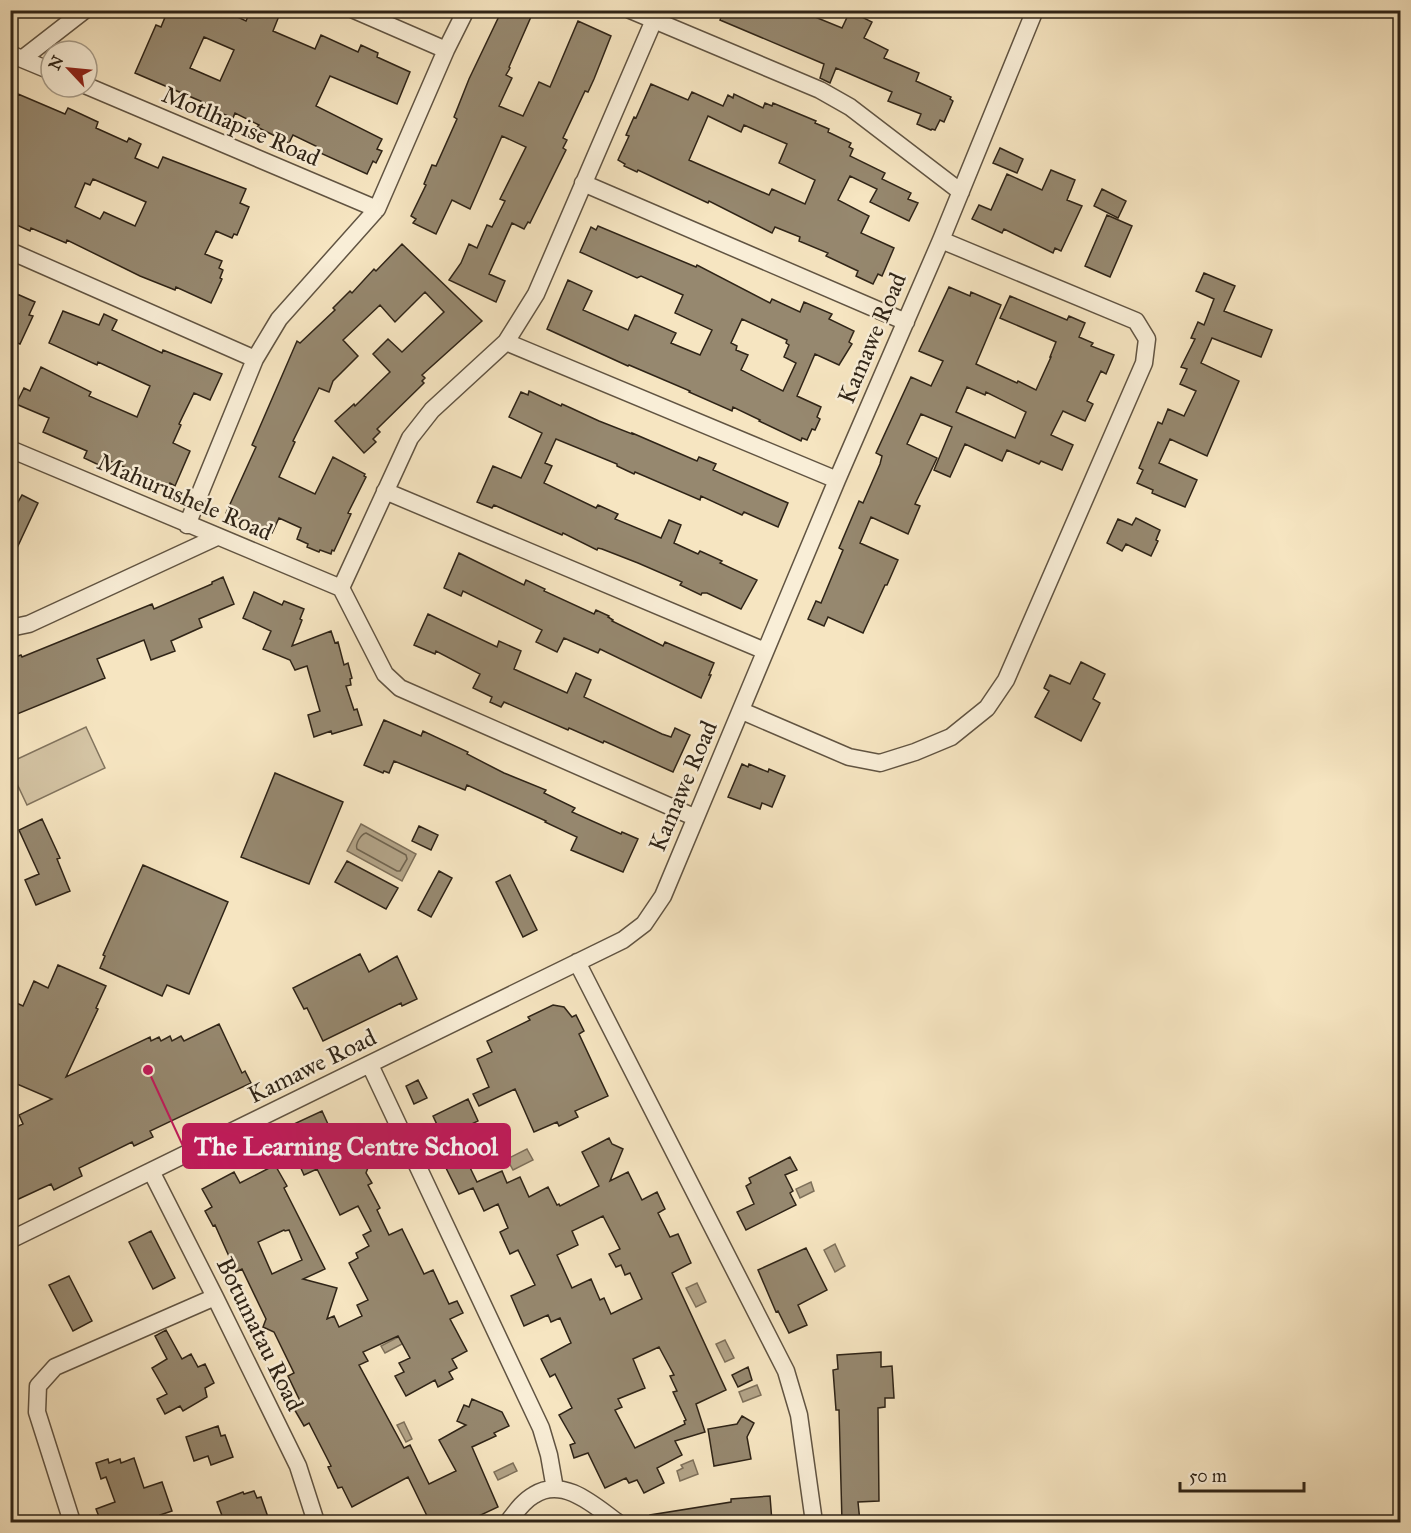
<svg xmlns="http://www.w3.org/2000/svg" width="1411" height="1533" font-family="'IM FELL Great Primer',serif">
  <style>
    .green { fill: #d4c4a4; stroke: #82745e; stroke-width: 1.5 }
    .water { fill: #b2a387; stroke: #7e705a; stroke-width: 1.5 }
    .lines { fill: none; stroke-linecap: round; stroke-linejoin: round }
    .shore { stroke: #70644f; stroke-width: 1.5 }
    .building { fill: #96886f; stroke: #2f2417; stroke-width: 1.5; fill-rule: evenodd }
    .street-casing { stroke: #615442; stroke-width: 19 }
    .street { stroke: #f9eed7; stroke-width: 16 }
    .labels { text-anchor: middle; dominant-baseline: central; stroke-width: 5; stroke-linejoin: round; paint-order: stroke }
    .street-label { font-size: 24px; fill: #2f2417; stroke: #f9eed7 }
    .leader { fill: none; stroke: #c2185b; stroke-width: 2 }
    .callout-dot { fill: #c2185b; stroke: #f9eed7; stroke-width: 2 }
    .callout { fill: #c2185b; stroke: #c2185b; stroke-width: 2 }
    .callout-label { font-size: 26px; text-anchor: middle; font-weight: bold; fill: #fff }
  </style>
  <rect width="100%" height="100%" fill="#f6e5c1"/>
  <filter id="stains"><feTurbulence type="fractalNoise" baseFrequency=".00333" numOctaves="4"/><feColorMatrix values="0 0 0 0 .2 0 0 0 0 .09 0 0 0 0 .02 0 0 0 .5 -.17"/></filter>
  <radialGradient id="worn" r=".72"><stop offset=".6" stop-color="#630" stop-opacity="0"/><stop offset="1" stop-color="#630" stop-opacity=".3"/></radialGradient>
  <path class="green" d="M86,727L105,768L27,805L11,771V762Z"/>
  <path class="water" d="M361,824L416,854L402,881L347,851Z
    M527,1149L533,1160L513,1170L507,1159Z
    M811,1182L814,1191L800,1198L796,1189Z
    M835,1244L845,1266L835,1272L824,1250Z
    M697,1283L706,1302L696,1307L686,1288Z
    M400,1336L404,1343L385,1353L381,1346Z
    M725,1340L734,1358L725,1362L716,1344Z
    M757,1385L761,1395L743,1402L739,1392Z
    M404,1422L412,1439L406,1442L397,1425Z
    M693,1460L698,1474L680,1481L677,1471L683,1468L681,1465Z
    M513,1463L517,1471L498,1480L494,1472Z"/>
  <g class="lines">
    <path class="shore" d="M366,833L406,855L407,859L400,871H397L357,849C355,844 361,834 366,833Z"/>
  </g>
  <path class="building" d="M168,10H223L246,21L249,14L255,16L258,10H266L279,16L273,31L315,49L321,35L358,52L361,45L378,53L377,57L410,72L397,104L330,76L316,106L382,139L377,149L382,151L376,163L373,161L367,174L318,152L320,148L293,135L289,143L257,127L259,125L235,113L233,118L211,109L212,106L135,73L156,25L161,27ZM204,37L234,50L220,81L190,68Z
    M502,10H534L509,67L510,68L506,75L512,78L499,106L523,116L539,82L550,87L578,21L611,36L594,79L588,92L585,91L563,138L567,140L563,148L566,150L530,223L528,222L524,229L512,223L489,274L505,281L496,302L449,280L461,263L469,244L477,248L487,225L492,227L505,201L500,199L526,147L502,136L470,209L452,200L436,234L413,223L416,219L411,216L426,185L424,184L432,165L436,166L457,119L454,117L469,79Z
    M724,10H798L842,28L850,11L872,22L864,38L888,50L884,58L919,73L916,81L951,97L950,99L953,101L944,122L940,120L935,130L932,129L931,130L917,124L921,114L888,101L892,92L836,68L830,83L820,78L824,64L720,20Z
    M651,84L688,100L692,92L723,106L728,95L733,98L734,94L763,108L765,103L772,106L773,103L816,121L815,123L829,129L828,132L851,143L849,147L853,149L850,156L885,173L882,179L911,193L908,199L918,203L909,221L870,202L877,189L850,176L838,200L869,216L861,233L894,248L882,276L878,274L873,284L856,276L858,271L826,256L828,253L799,241L800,237L775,227L772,233L709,201L708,203L638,170L637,172L624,166L625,164L618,160L629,136L626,135L634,117L636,118ZM708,116L741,132L744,125L787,144L779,163L815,180L805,204L772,189L769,195L689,160Z
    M18,94L65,114L68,108L98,122L96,128L127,142L129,138L141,144L135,158L158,168L163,157L246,189L240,203L249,207L237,235L234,234L232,238L216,231L205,254L222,261L219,268L223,270L220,278L222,279L211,303L176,287L175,290L140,276L67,240L66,243L31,228L30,231L10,222V112ZM93,179L146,202L135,226L104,212L100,219L75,207L85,183L90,185Z
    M1000,148L1023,159L1017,173L993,163Z
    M1051,170L1075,180L1067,200L1082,206L1061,251L1055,248L1053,253L1004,229L1002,233L972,219L979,205L991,210L1007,174L1042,190Z
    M1102,189L1126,201L1118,218L1094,206Z
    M1107,215L1132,226L1110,277L1085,266Z
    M598,226L696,267L697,265L770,303L772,299L800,312L804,302L832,314L829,319L854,331L849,342L852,344L839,365L815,354L797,396L821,407L817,417L820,419L815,430L812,429L807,440L802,438L801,441L759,421L760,420L733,407L732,411L689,392L690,391L629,365L628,366L547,329L568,280L592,291L583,310L628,330L635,315L676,333L671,343L700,355L712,330L675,313L683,295L641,276L637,278L580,252L591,227L596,230ZM742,319L787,340L786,343L789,345L784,357L796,363L783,391L741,370L748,355L736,350L737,346L731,343Z
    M402,244L482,321L422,375L425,378L422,381L424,383L377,429L380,432L373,439L376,442L364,453L335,421L354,404L355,406L390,372L373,354L388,339L402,352L444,312L425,292L395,322L380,305L343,340L358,356L333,381L329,392L319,388L317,392L293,441L295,442L279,477L315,494L333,457L365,474L364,476L366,477L348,513L351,514L334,551L332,550L331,554L320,550L319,552L307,547L308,544L297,539L301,528L279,518L272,533L226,513L256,447L252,445L297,341L300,343L335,310L333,308L350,291L352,293L374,269L376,271Z
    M1204,273L1235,286L1224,311L1272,330L1261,357L1212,338L1201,363L1239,381L1207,456L1170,439L1159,463L1197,480L1185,507L1152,493L1153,490L1137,483L1143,470L1139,468L1158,422L1162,424L1168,409L1184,416L1196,391L1180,384L1187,369L1181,367L1195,339L1191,338L1198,322L1204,325L1214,299L1196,291Z
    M949,287L970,296L971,292L1001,305L976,364L1017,383L1018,381L1036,390L1051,357H1050L1056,342L1000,318L1010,296L1067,320L1069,316L1085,323L1079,337L1093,343L1091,346L1114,355L1106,374L1101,371L1087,401L1093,404L1085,421L1063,411L1051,435L1073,445L1062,470L1041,461L1039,464L1007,450L1002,461L965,444L950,477L934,470L952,427L921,414L907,444L937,458L915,504L920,506L908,534L871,517L860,543L898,560L887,585H885L863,633L828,617L824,626L808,619L816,601L821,603L843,550L839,548L859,501L863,503L880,464L882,456L876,453L911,377L931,386L943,361L919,351ZM967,387L985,395L986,392L1026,412L1015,438L956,412Z
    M17,294L35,302L29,315L33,316L20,344L10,340V298L14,300Z
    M63,311L99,325L104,314L117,320L112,330L162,353L163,350L222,374L210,400L194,393L179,424L181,425L173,443L190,451L175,486L170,483L169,486L105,459L101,466L84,458L87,451L43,432L49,418L16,404L24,388L30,391L41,367L91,392L89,396L137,417L150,386L98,362L97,365L49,343Z
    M529,391L561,406L562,404L599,421L632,434V433L697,461L699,457L716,464L713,470L788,503L778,527L744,512L742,515L701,496L700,500L635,472L634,474L617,466V464L556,439L545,463L552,466L544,483L596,508L598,505L618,514L615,519L661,538L669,520L681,525L674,543L698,554L700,551L722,561L720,563L757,580L741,609L707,593H702L701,595L680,585L682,582L638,563L602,549L598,548L597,550L563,533L562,535L494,505L492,508L477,502L493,466L521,478L542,433L509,417L521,392L528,395Z
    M22,495L38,503L10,563V498L18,502Z
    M1136,518L1160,530L1156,540L1158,541L1151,556L1126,544L1122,551L1107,543L1118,519L1132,525Z
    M459,553L524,585L526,580L545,589L544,591L594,614L596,610L609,616L608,617L613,620L612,621L663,646L665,642L714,663L709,675H711L701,698L600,649L598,653L564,638L557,652L536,642L542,630L463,591L461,596L444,588Z
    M223,577L234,604L199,619L202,627L171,641L175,651L151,660L144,640L97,659L105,678L10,717V659L21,655L22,657L152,604L154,609L212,584V582Z
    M254,592L282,605L284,601L304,609L300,619L302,620L292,646L331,631L335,643L338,642L344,665L348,663L352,678L350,679L351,685L346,686L354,710L357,709L362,725L332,734L331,731L314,737L308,715L320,711L307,666L295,670L290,660L263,649L271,631L243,618Z
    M428,614L497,647L499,641L521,651L514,669L567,693L576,673L591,680L584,697L662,734L671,737L675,728L690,735L673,772L604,741L603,743L569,728L568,730L504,702L501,707L490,702L492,697L473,688L480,674L436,651L435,654L414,645Z
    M1081,662L1105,674L1093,699L1100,703L1081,741L1035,717L1049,691L1044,688L1050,675L1070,684Z
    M384,720L421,736L423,731L468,752L467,754L504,773L546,790L544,793L575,808L572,812L621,834L622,832L638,839L623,872L571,850L577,837L545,822L546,821L467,785L465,790L394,761L389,773L384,771L383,773L364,765Z
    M742,764L748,767L749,764L768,772L769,769L785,776L772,807L762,803L760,809L728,797Z
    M275,773L343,802L309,884L241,857Z
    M42,819L60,858L57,859L70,891L36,905L25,880L39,874L19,830Z
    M419,826L438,835L431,850L412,841Z
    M347,861L398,888L386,909L335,882Z
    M143,865L228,902L189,994L167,985L162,996L100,968L105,956L103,955Z
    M439,871L452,878L431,917L418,910Z
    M510,875L537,930L523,937L496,882Z
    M360,954L369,972L397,956L417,999L402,1006L401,1003L323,1041L307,1008L304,1009L293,988Z
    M58,965L106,986L96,1008L98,1009L66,1077L150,1037L151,1041L159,1037L161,1041L170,1036L172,1041L181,1036L184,1041L219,1024L242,1073L245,1071L251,1083L150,1131L153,1137L134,1146L132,1142L79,1168L82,1176L54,1190L51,1184L10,1203V1130L23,1124L19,1115L52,1099L10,1081V1000L23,1006L34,981L48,988Z
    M553,1005L564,1007L572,1017L576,1015L584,1031L579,1034L608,1096L575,1111L578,1117L559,1126L557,1122L534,1132L515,1089L479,1106L473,1094L489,1087L477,1059L492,1052L487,1041L530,1020L528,1017Z
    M418,1080L427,1098L414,1104L406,1086Z
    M468,1099L478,1121L457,1131L467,1152L463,1153L477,1182L502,1171L507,1183L520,1177L529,1197L548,1187L557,1205L559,1204L560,1206L599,1186L582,1152L609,1138L612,1144L623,1149L610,1181L628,1172L642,1200L657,1192L665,1209L658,1213L670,1237L678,1234L691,1263L672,1273L726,1390L696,1404L705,1432L675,1441L682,1455L657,1468L664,1483L644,1493L637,1480L629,1483L626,1478L605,1488L588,1453L574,1458L570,1445L575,1443L559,1415L572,1408L555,1374L550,1377L541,1359L571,1343L560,1318L551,1322L548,1315L524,1326L511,1296L535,1285L518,1250L510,1254L500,1232L508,1228L498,1204L484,1211L473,1188L459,1194L443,1162L452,1157L433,1116ZM603,1216L620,1249L609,1254L616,1267L621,1265L625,1275L630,1273L642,1299L611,1314L604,1298L600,1300L591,1279L572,1288L557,1255L578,1245L572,1231ZM659,1347L674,1375L670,1376L677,1391L673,1392L686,1420L684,1421L685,1424L635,1448L615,1410L622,1407L618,1399L645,1388L633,1359Z
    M322,1111L333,1135L331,1137L339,1154L369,1165L366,1173L372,1183L368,1185L380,1208L377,1210L389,1235L402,1229L424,1274L433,1270L449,1304L457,1301L463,1313L450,1319L467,1351L452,1359L457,1368L449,1372L453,1379L438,1387L435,1380L406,1396L395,1376L404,1372L399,1363L410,1358L398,1336L363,1352L368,1361L359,1365L404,1448L410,1445L429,1484L456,1471L439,1440L466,1425L457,1421L464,1405L469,1407L472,1399L502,1412L509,1426L494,1433L496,1436L472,1447L498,1507L466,1522H430L408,1477L352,1507L342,1487L338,1488L328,1467L331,1466L309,1423L304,1426L293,1407L301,1403L288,1376L294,1373L274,1332L263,1327L266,1319L242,1269L236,1272L215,1225L213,1226L205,1211L212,1207L202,1189L234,1172L240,1183L275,1165L287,1186L284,1188L325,1269L303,1279L337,1288L327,1319L334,1316L339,1327L362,1316L357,1305L368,1300L349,1263L358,1258L356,1253L369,1246L363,1235L371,1231L358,1206L340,1215L317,1169L304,1175L283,1129ZM284,1230L285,1231L289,1230L302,1260L272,1274L258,1242Z
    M790,1157L797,1170L785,1175L793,1191L790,1193L796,1205L746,1230L737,1212L754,1204L746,1186L751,1183L749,1178Z
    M151,1231L175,1278L153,1289L129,1242Z
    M806,1248L827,1290L798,1305L807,1325L789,1333L778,1311L776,1312L758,1270Z
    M69,1276L92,1321L73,1331L49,1285Z
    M166,1330L182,1359L191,1354L198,1367L205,1364L214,1383L205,1388L207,1397L183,1411L180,1406L165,1414L157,1399L167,1394L152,1368L167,1359L155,1336Z
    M881,1352V1367L892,1366L894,1398H885V1407L878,1408L879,1501L858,1502L860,1522H842L839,1410H836L833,1370L838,1369L837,1355Z
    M748,1367L752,1380L738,1387L732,1375Z
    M742,1416L754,1423L747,1437L751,1459L714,1466L708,1429L737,1424Z
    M218,1426L221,1436L225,1435L233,1457L211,1465L208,1456L194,1461L186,1437Z
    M134,1458L144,1488L162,1482L172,1511L160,1515L161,1519L150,1522H101L96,1509L115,1502L106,1477L101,1479L96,1463L108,1459L109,1463L120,1459L121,1463Z
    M254,1491L257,1498L261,1497L269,1520L261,1522H231L230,1519L224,1521L217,1502L243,1492L244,1494Z
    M770,1496L772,1522H650V1515L731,1502V1499Z"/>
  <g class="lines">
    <defs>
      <path id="street" d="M354,10L446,50
        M630,10L820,90L850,107L961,192
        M10,54L51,71
        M22,59L85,10
        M87,86L377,209
        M583,183L906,322
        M10,251L255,359
        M506,342L837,480
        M10,449L341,588
        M385,491L765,651
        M187,525L255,359L279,319L377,209L446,50L466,10
        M341,588L410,438L432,410L506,342L536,294L654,20
        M341,588L385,674L400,688L694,817
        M10,628L29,624L217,537
        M742,711L849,757L880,763L915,752L951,737L987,708L1006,680L1144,363L1147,339L1136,321L941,240
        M577,962L786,1371L799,1415L814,1522
        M370,1065L541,1428L549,1455L555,1489
        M151,1171L215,1297L298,1466L316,1522
        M10,1240L623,940L644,924L663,896L837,480L941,240L1035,10
        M72,1522L37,1412L38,1386L55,1367L215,1297
        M508,1522C515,1513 523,1501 534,1495C563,1476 595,1506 617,1522"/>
    </defs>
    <use href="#street" class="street-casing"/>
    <use href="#street" class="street"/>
  </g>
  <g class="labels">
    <g class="street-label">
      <text transform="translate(241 126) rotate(23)">Motlhapise Road</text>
      <text transform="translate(872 338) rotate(-67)">Kamawe Road</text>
      <text transform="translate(185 497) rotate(23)">Mahurushele Road</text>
      <text transform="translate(683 786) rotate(-67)">Kamawe Road</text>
      <text transform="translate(312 1066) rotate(-26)">Kamawe Road</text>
      <text transform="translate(260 1334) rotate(64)">Botumatau Road</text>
    </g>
  </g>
  <path class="leader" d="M148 1070L183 1146"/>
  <circle class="callout-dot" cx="148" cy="1070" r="6"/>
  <rect class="callout" x="183" y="1124" width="327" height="44" rx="6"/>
  <g class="callout-label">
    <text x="346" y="1155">The Learning Centre School</text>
  </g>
  <rect width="1411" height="1533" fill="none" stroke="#f6e5c1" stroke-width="36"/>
  <rect x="12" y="12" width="1387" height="1509" fill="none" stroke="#2f2417" stroke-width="3"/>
  <rect x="18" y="18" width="1375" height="1497" fill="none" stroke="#2f2417" stroke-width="1.5"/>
  <g transform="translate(69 69) rotate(296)"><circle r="28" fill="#f9eed7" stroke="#a89d8a" stroke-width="1.5"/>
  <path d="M0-4.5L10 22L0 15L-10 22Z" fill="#8f2418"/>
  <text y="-9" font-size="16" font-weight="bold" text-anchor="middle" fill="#2f2417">N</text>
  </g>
  <path d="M1180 1482v9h124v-9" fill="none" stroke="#2f2417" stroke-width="3"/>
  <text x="1189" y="1482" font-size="18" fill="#2f2417" stroke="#f9eed7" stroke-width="4.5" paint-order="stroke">50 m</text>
  <rect width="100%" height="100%" filter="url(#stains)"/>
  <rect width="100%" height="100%" fill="url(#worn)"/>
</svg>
